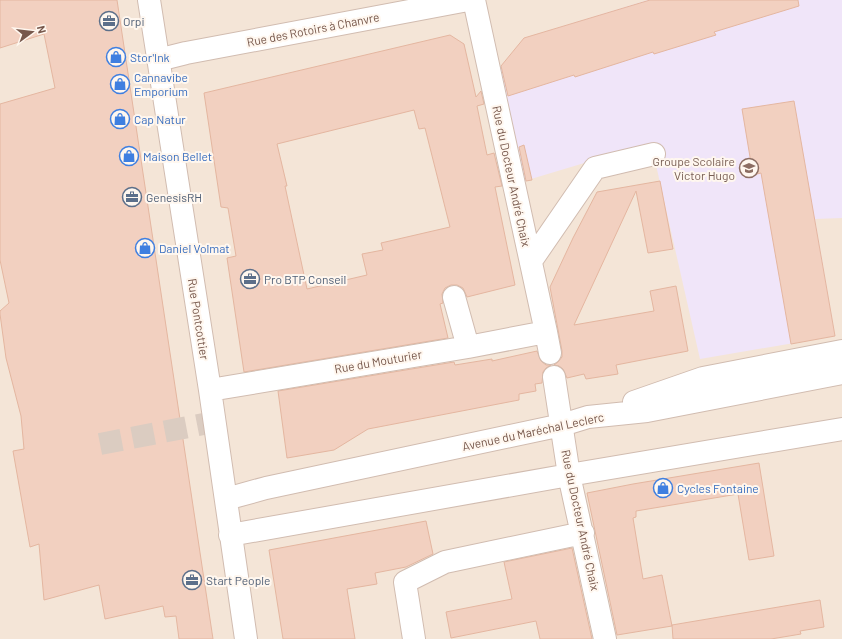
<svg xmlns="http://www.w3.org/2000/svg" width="842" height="639" font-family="Barlow,sans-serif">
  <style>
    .residential { fill: #f4e5d7 }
    .education { fill: #f0e5f9 }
    .building { fill: #f2d0c0; stroke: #e4b6a0; fill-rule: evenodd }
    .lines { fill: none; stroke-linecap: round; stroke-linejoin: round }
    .minor-tunnel { stroke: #dbccc1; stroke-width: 22; stroke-dasharray: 22 11; stroke-linecap: butt }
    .minor-casing { stroke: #d1bcb0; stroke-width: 24 }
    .minor { stroke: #fff; stroke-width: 22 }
    .labels { text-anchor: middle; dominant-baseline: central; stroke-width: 4; stroke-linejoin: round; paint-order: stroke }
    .service-label { font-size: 12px; fill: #4e5e75; stroke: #fff7ef; text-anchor: start }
    .street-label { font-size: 12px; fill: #77584c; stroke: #fff7ef }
    .shop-label { font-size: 12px; fill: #366cbe; stroke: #fff7ef; text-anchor: start }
    .education-label { font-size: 12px; fill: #785e54; stroke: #fff7ef; text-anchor: end }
  </style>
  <rect width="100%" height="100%" fill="#fcf3e8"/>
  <path class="residential" d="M0,0H842V639H0Z"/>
  <path class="education" d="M648,0H842V218L815,219L835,336L700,359L651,143L521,182L497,71L525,38Z"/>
  <path class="building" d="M0,0H117L213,639H179L176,616L165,617L163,606L105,619L99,585L44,600L39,544L30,547L13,451L24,449L21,416L6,358L0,314V311L9,303L0,260V104L55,88L44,34L0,48Z
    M650,0H798L799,6L714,32L716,35L654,54L653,52L575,77L574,75L508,96L501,66L524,38Z
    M450,35L464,44L476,97L481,91L484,104L477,106L487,155L494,153L502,186L495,187L515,285L467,297L463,288L457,285H451L445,288L442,294L443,303L440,304L448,338L244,372L227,258L236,256L228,208L221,207L204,93ZM414,110L419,129L425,128L450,227L381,243L383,250L362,254L367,275L307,289L285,186H287L277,144Z
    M794,101L835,336L791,344L761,173L753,175L742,109Z
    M524,145L532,180L526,181L519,147Z
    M660,181L673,249L648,253L636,191L574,325L654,311L650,291L676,286L688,351L616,365L618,374L586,379L584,374L567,378L563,369L559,366L554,365L558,362L562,357V351L550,287L573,238L597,192Z
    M537,351L541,361L546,365H551L546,368L543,372L542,383L535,384L536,391L519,394V400L368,429L334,450L287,458L278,391L454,362L455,365L492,359V361Z
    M759,463L774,556L749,560L738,494L636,511V517L633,518L643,579L662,575L672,626L617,635L587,493L633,484Z
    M426,521L433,554L406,567L375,573L377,584L347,589L355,639H283L269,550Z
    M572,548L592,639H540L536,621L451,638L446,612L512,599L504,562Z
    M820,600L824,627L800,631L801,634L771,639H673L672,625Z"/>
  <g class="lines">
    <path class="minor-tunnel" d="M100,444L214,422"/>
    <defs>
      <path id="minor" d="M149,0L210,390L246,639
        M474,0L546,332L550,353
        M158,60L186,53L468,0
        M531,261L595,168L654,154
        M454,297L468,347
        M554,377L569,475L605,639
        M210,390L468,347L546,332
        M634,402L703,378L842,351
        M226,499L266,488L562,425L588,417L647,411L842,373
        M230,535L569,475L842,429
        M414,639L405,582L445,562L583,533"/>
    </defs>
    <use href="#minor" class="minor-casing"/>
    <use href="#minor" class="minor"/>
  </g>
  <defs>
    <symbol id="office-ring" viewBox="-11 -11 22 22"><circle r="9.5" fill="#fff7ef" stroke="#5c6f8a" stroke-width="1.5"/><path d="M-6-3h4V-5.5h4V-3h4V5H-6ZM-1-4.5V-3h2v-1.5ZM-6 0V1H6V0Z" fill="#5c6f8a"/></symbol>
    <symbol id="shop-ring" viewBox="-11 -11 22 22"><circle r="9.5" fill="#fff7ef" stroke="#3f7fe0" stroke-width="1.5"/><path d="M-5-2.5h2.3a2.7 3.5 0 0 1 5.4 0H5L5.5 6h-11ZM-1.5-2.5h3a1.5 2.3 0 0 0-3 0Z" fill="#3f7fe0"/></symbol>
    <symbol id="school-ring" viewBox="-11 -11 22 22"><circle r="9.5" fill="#fff7ef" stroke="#8d6e63" stroke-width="1.5"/><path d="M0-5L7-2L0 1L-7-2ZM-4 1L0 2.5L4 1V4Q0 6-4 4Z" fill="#8d6e63"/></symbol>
  </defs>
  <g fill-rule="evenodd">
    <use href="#office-ring" x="98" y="10" width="22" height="22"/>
    <use href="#shop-ring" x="105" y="46" width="22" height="22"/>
    <use href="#shop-ring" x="109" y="73" width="22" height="22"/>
    <use href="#shop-ring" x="109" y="108" width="22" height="22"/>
    <use href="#shop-ring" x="118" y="145" width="22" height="22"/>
    <use href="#school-ring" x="738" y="157" width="22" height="22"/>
    <use href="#office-ring" x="121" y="186" width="22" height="22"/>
    <use href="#shop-ring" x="134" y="237" width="22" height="22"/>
    <use href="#office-ring" x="239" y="268" width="22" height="22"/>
    <use href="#shop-ring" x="652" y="477" width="22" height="22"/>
    <use href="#office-ring" x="181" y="569" width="22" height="22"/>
  </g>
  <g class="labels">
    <g class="service-label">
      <text x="123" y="21">Orpi</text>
      <text x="146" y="197">GenesisRH</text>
      <text x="264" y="279">Pro BTP Conseil</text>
      <text x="206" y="580">Start People</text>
    </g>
    <g class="street-label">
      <text transform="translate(313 29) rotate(-11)">Rue des Rotoirs à Chanvre</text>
      <text transform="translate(512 176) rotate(78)">Rue du Docteur André Chaix</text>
      <text transform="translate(199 319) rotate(81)">Rue Pontcottier</text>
      <text transform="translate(378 361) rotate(-10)">Rue du Mouturier</text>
      <text transform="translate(533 431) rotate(-12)">Avenue du Maréchal Leclerc</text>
      <text transform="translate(581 520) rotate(78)">Rue du Docteur André Chaix</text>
    </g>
    <g class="shop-label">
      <text x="130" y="57">Stor'Ink</text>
      <text x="134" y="77">Cannavibe<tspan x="134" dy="14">Emporium</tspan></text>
      <text x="134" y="119">Cap Natur</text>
      <text x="143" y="156">Maison Bellet</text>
      <text x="159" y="248">Daniel Volmat</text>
      <text x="677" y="488">Cycles Fontaine</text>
    </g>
    <g class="education-label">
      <text x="735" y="161">Groupe Scolaire<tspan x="735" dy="14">Victor Hugo</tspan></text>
    </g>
  </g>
  <g transform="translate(32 32) rotate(75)" stroke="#fff7ef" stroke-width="3" paint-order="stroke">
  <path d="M0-3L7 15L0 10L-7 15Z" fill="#77584c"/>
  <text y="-6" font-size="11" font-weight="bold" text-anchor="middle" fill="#77584c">N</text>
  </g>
</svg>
